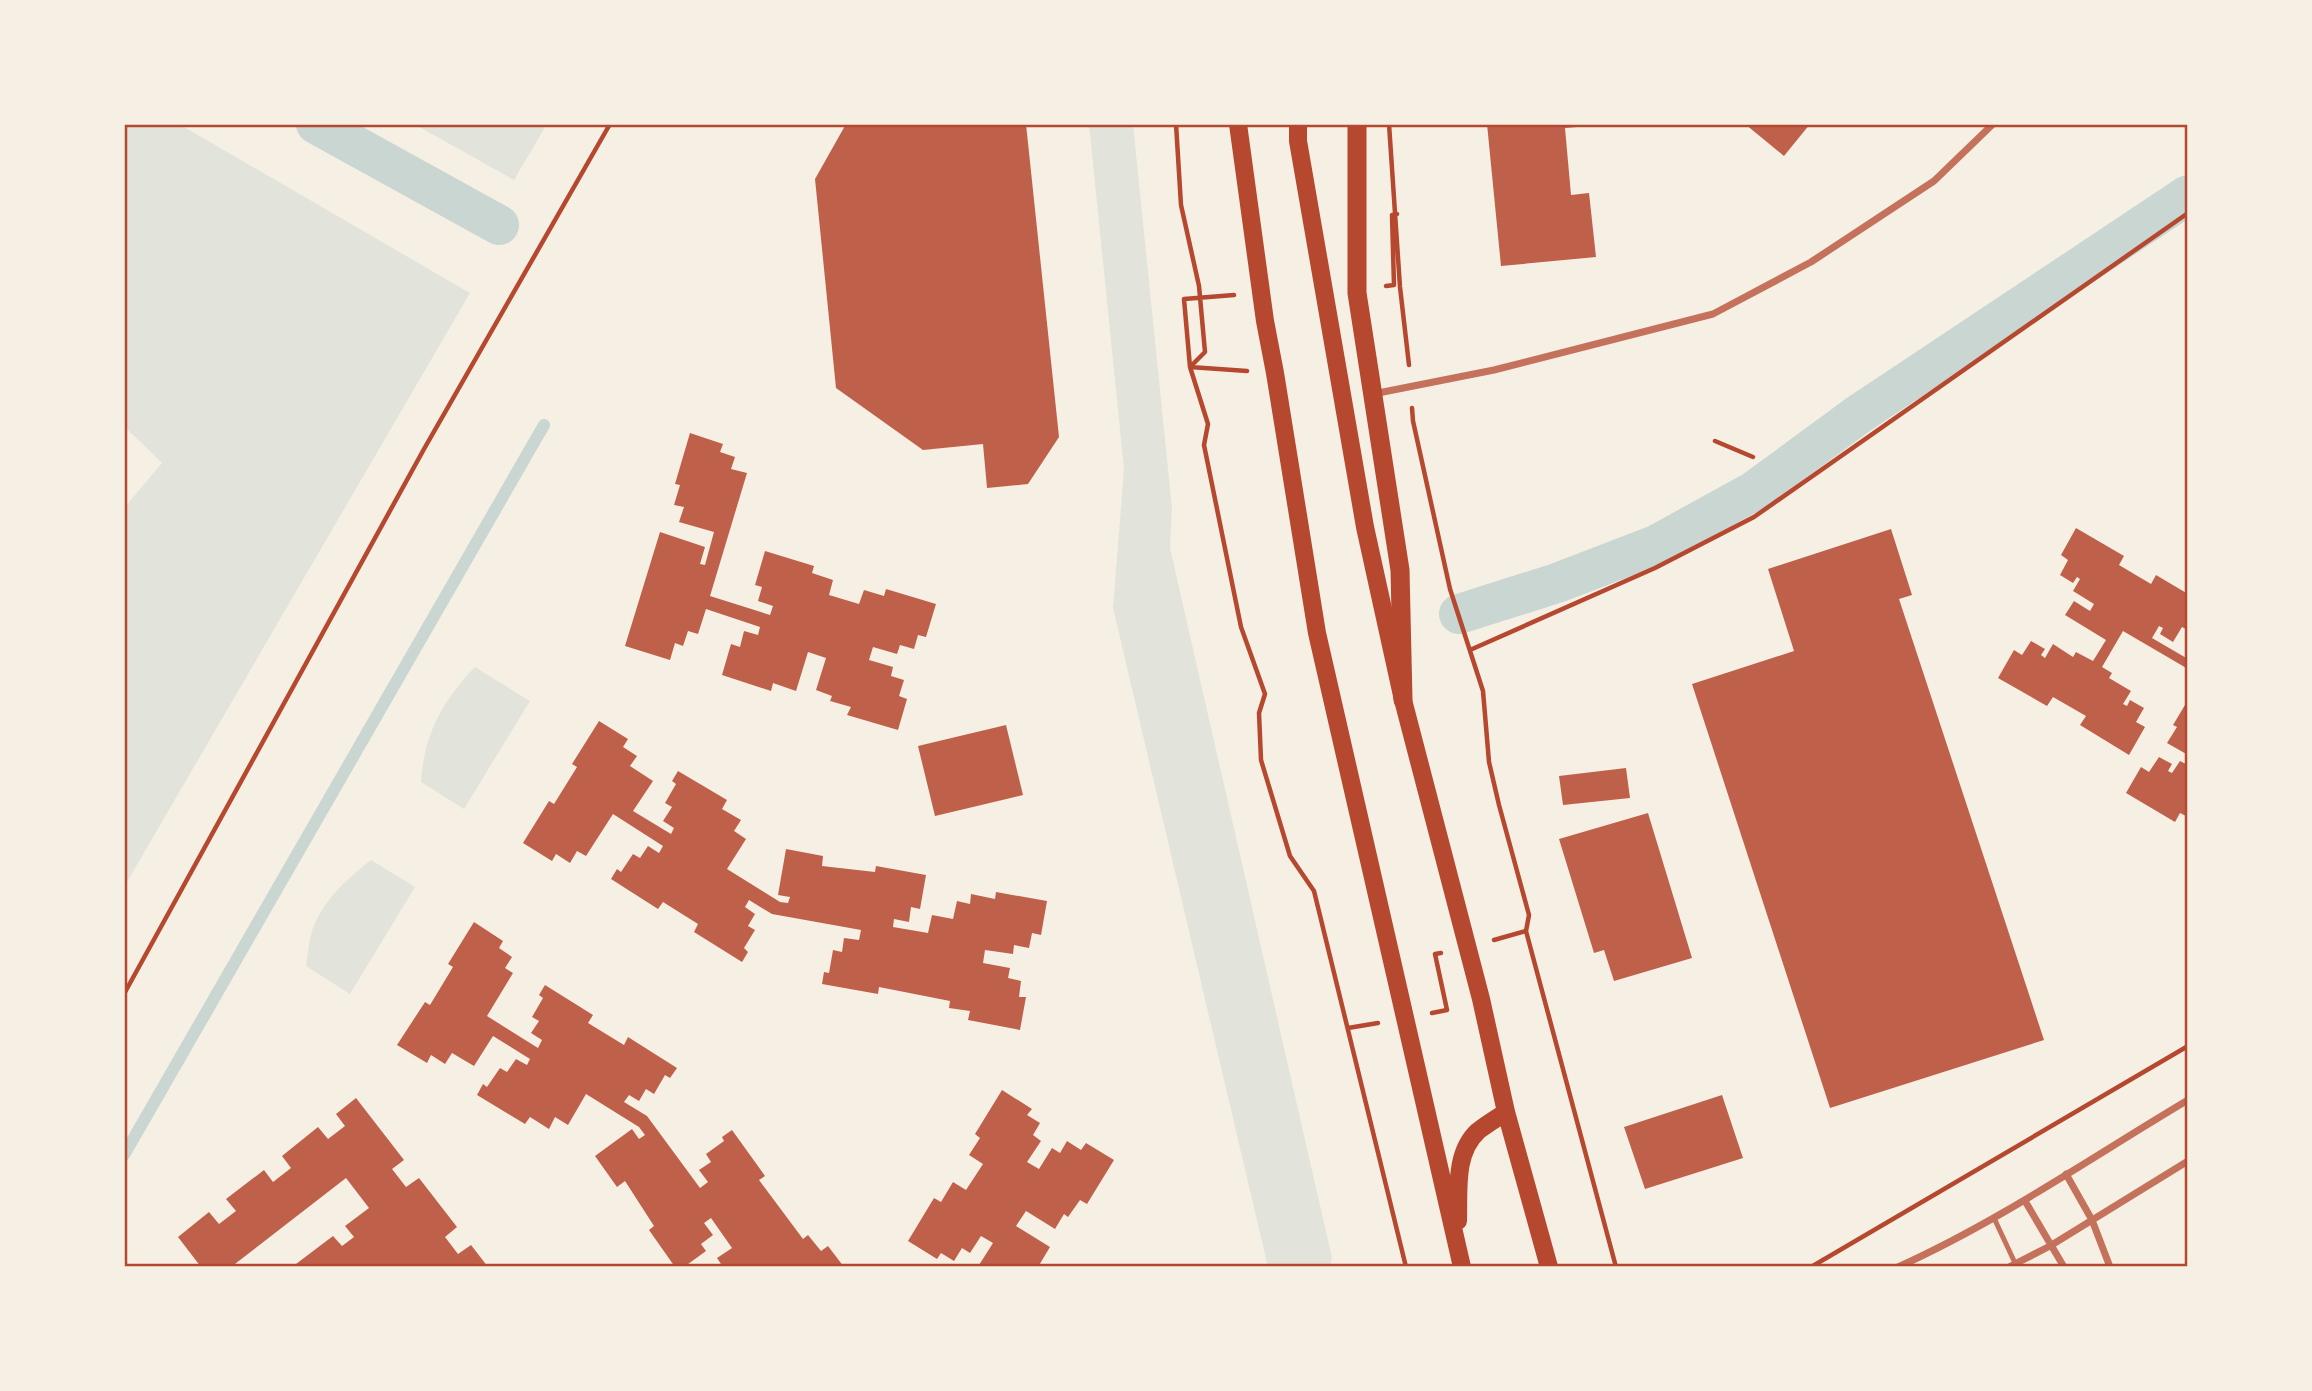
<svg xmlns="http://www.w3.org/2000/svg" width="2312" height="1391" font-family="Literata,serif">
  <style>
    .green { fill: #e2e4dc }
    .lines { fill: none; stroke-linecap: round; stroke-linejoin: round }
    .stream { stroke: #c9d6d2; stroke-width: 12 }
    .canal { stroke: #c9d6d2; stroke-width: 40 }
    .building { fill: #bf614a }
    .path { stroke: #b5482f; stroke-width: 4.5 }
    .service { stroke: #c5725c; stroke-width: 5 }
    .minor { stroke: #c5725c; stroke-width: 7 }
    .primary { stroke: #b5482f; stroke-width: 18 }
    .trunk { stroke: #b5482f; stroke-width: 19 }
    .neatline { fill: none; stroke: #b5482f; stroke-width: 2.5 }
  </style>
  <rect width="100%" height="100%" fill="#f6efe4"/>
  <path class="green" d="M124,124H179L470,293L124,887V508L162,463L124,426Z
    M414,124H547L514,180Z
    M1089,124H1133L1172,508L1170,548L1332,1258L1330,1267H1268L1113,608L1124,469Z
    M475,667L530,701L464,809L421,782C424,735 442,701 475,667Z
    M371,860L415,887L350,994L306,966C308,954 309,939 313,928C325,898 347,879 371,860Z"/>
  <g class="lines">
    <path class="stream" d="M124,1155L544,425"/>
    <path class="canal" d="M316,124L499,225
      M1459,614L1557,583L1656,545L1754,491L1859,414L2188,195"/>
  </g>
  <path class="building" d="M846,124H1026L1059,437L1028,484L987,488L983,444L923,450L836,388L815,179Z
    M1487,124H1588V126L1565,128L1571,195L1589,193L1596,257L1501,266Z
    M1745,124H1810L1784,156Z
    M690,433L723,444L720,452L735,457L731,469L747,473L710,596L770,615L773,606L758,601L762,587L755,585L765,551L814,566L812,573L833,580L829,595L859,604L864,590L884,596L886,589L936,604L926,637L918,635L914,649L900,645L897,654L873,647L869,660L893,667L891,676L904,680L899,696L907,699L898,730L847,715L851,707L830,701L832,696L816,690L826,658L808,652L796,691L773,683L771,691L722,675L731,644L740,647L744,631L758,635L760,627L706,609L698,634L688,631L683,646L675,643L670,660L625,646L660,532L705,547L700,564L705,565L714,532L679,522L684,507L674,505L680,485L675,484Z
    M2076,528L2124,556L2119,565L2151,584L2156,575L2188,594V630L2182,627L2173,642L2160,634L2163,628L2159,626L2152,638L2188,659V669L2123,631L2102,667L2112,673L2109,678L2131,691L2123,704L2127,706L2130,700L2144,708L2136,722L2145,727L2129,755L2080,725L2086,716L2053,697L2047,706L1998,678L2014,650L2022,655L2031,641L2045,649L2041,655L2045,658L2053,644L2073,657L2076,652L2093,661L2106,640L2065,615L2074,601L2090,611L2094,604L2073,591L2080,579L2077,577L2073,583L2060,575L2068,560L2061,555Z
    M1891,529L1912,595L1899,599L2044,1040L1830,1108L1692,684L1794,651L1768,569Z
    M2188,700V755L2167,743L2177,727L2173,725Z
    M599,721L628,739L623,747L637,756L630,766L653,781L633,811L671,834L674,828L663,821L672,807L665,803L676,784L672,781L678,771L727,800L722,809L741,820L734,831L746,839L727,869L780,902L788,903L790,897L778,895L786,849L823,856L822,866L875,872L876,866L926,875L920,909L911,907L909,922L894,919L893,927L928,933L932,915L953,919L957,901L970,904L971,894L995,899L996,892L1047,901L1041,935L1032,933L1029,948L1014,945L1013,954L985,950L983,963L1010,968L1008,978L1021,981L1019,997H1026L1020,1030L968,1020L970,1011L949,1008L950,1001L879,987L878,994L822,984L824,972L829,973L833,950L842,952L844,938L859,940L861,930L772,914L749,900L745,907L755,914L748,926L755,930L744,948L748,952L742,962L694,932L698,924L663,902L658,909L611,879L617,869L621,872L633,854L640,858L648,846L659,853L663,846L613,814L586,856L577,851L570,863L556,854L552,861L523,843L549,801L554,804L577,767L572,764Z
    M1006,725L1023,795L935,816L918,746Z
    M2159,757L2172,764L2168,771L2172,773L2180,761L2188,765V817L2180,813L2175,822L2126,793L2141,767L2149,772Z
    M1626,768L1630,798L1563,805L1559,776Z
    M1648,813L1692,958L1614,981L1604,950L1594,953L1559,839Z
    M474,922L503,941L499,948L512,957L505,968L513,973L487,1016L538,1048L542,1040L531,1033L539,1021L532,1017L543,998L539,995L545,985L593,1015L588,1023L624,1045L628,1037L677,1068L670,1078L665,1075L654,1094L646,1089L639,1101L629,1095L624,1102L647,1116L700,1188L708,1182L699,1170L711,1162L706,1154L724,1141L722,1137L732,1130L765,1176L759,1180L803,1239L808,1235L821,1251L828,1246L844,1267H723L717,1258L732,1248L711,1218L704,1223L713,1235L701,1244L706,1251L684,1267H675L649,1230L654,1226L625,1181L617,1187L595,1156L632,1129L639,1139L645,1135L639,1127L586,1094L568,1125L555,1117L549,1129L530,1117L525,1124L477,1095L483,1084L487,1087L500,1068L507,1072L516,1059L527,1065L530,1059L493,1036L474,1066L452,1053L445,1064L431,1055L427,1063L397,1045L425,1002L430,1005L453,967L448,964Z
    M1002,1090L1032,1109L1027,1115L1040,1123L1033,1135L1041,1141L1027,1162L1039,1169L1052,1148L1060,1153L1067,1141L1081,1150L1086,1143L1114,1160L1087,1204L1080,1200L1068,1217L1064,1214L1055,1229L1026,1211L1016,1226L1050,1247L1038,1267H982L979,1265L993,1243L981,1236L970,1253L962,1248L954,1261L941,1253L937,1259L908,1241L934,1198L941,1202L953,1182L966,1190L983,1164L969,1155L980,1138L975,1134Z
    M1722,1095L1743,1158L1645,1189L1624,1127Z
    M356,1098L404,1160L392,1169L406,1187L419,1178L457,1227L445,1237L458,1254L471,1245L488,1267H298L296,1264L333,1236L342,1246L354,1237L345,1226L369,1208L346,1178L231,1267H201L178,1237L209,1212L219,1224L236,1211L226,1199L264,1170L273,1182L291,1168L282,1156L318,1127L328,1139L345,1126L336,1114Z"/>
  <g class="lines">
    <path class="path" d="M1176,124L1181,205L1199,286L1205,352L1190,367L1208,424L1204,445L1241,627L1265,694L1259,713L1261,760L1290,856L1314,891L1406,1267
      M1389,124L1400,287L1409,365
      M1386,286L1394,285L1392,215L1397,214
      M1234,295L1184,299L1190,367L1247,371
      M1412,408L1413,421L1450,589L1483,691L1489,762L1499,805L1529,915L1526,931
      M1715,441L1753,457
      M1470,650L1655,568L1754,517L2188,213
      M1526,931L1616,1267
      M1494,940L1526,931
      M124,994L424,449L610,124
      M1432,1013L1447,1010L1435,954L1441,953
      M1348,1028L1378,1023
      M1811,1267L2188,1046"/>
    <path class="service" d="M1994,1218L2015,1263"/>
    <path class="minor" d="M1373,394L1494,370L1713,314L1811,262L1934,181L1993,124
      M2066,1174L2092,1220L2110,1267
      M2025,1201L2064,1267
      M1898,1267C2000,1221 2092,1157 2188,1100
      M2009,1267L2050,1246L2188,1161"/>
    <path class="primary" d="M1238,124L1265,321L1275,373L1317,633L1462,1267
      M1298,124V141L1365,527L1403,700L1481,999L1506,1112L1549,1267
      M1458,1221C1459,1191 1454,1153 1478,1131C1487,1124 1497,1118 1506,1112"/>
    <path class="trunk" d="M1357,124V293L1400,570L1403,700"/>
  </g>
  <rect width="2312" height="1391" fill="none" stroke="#f6efe4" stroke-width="252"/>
  <rect x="126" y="126" width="2060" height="1139" class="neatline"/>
</svg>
